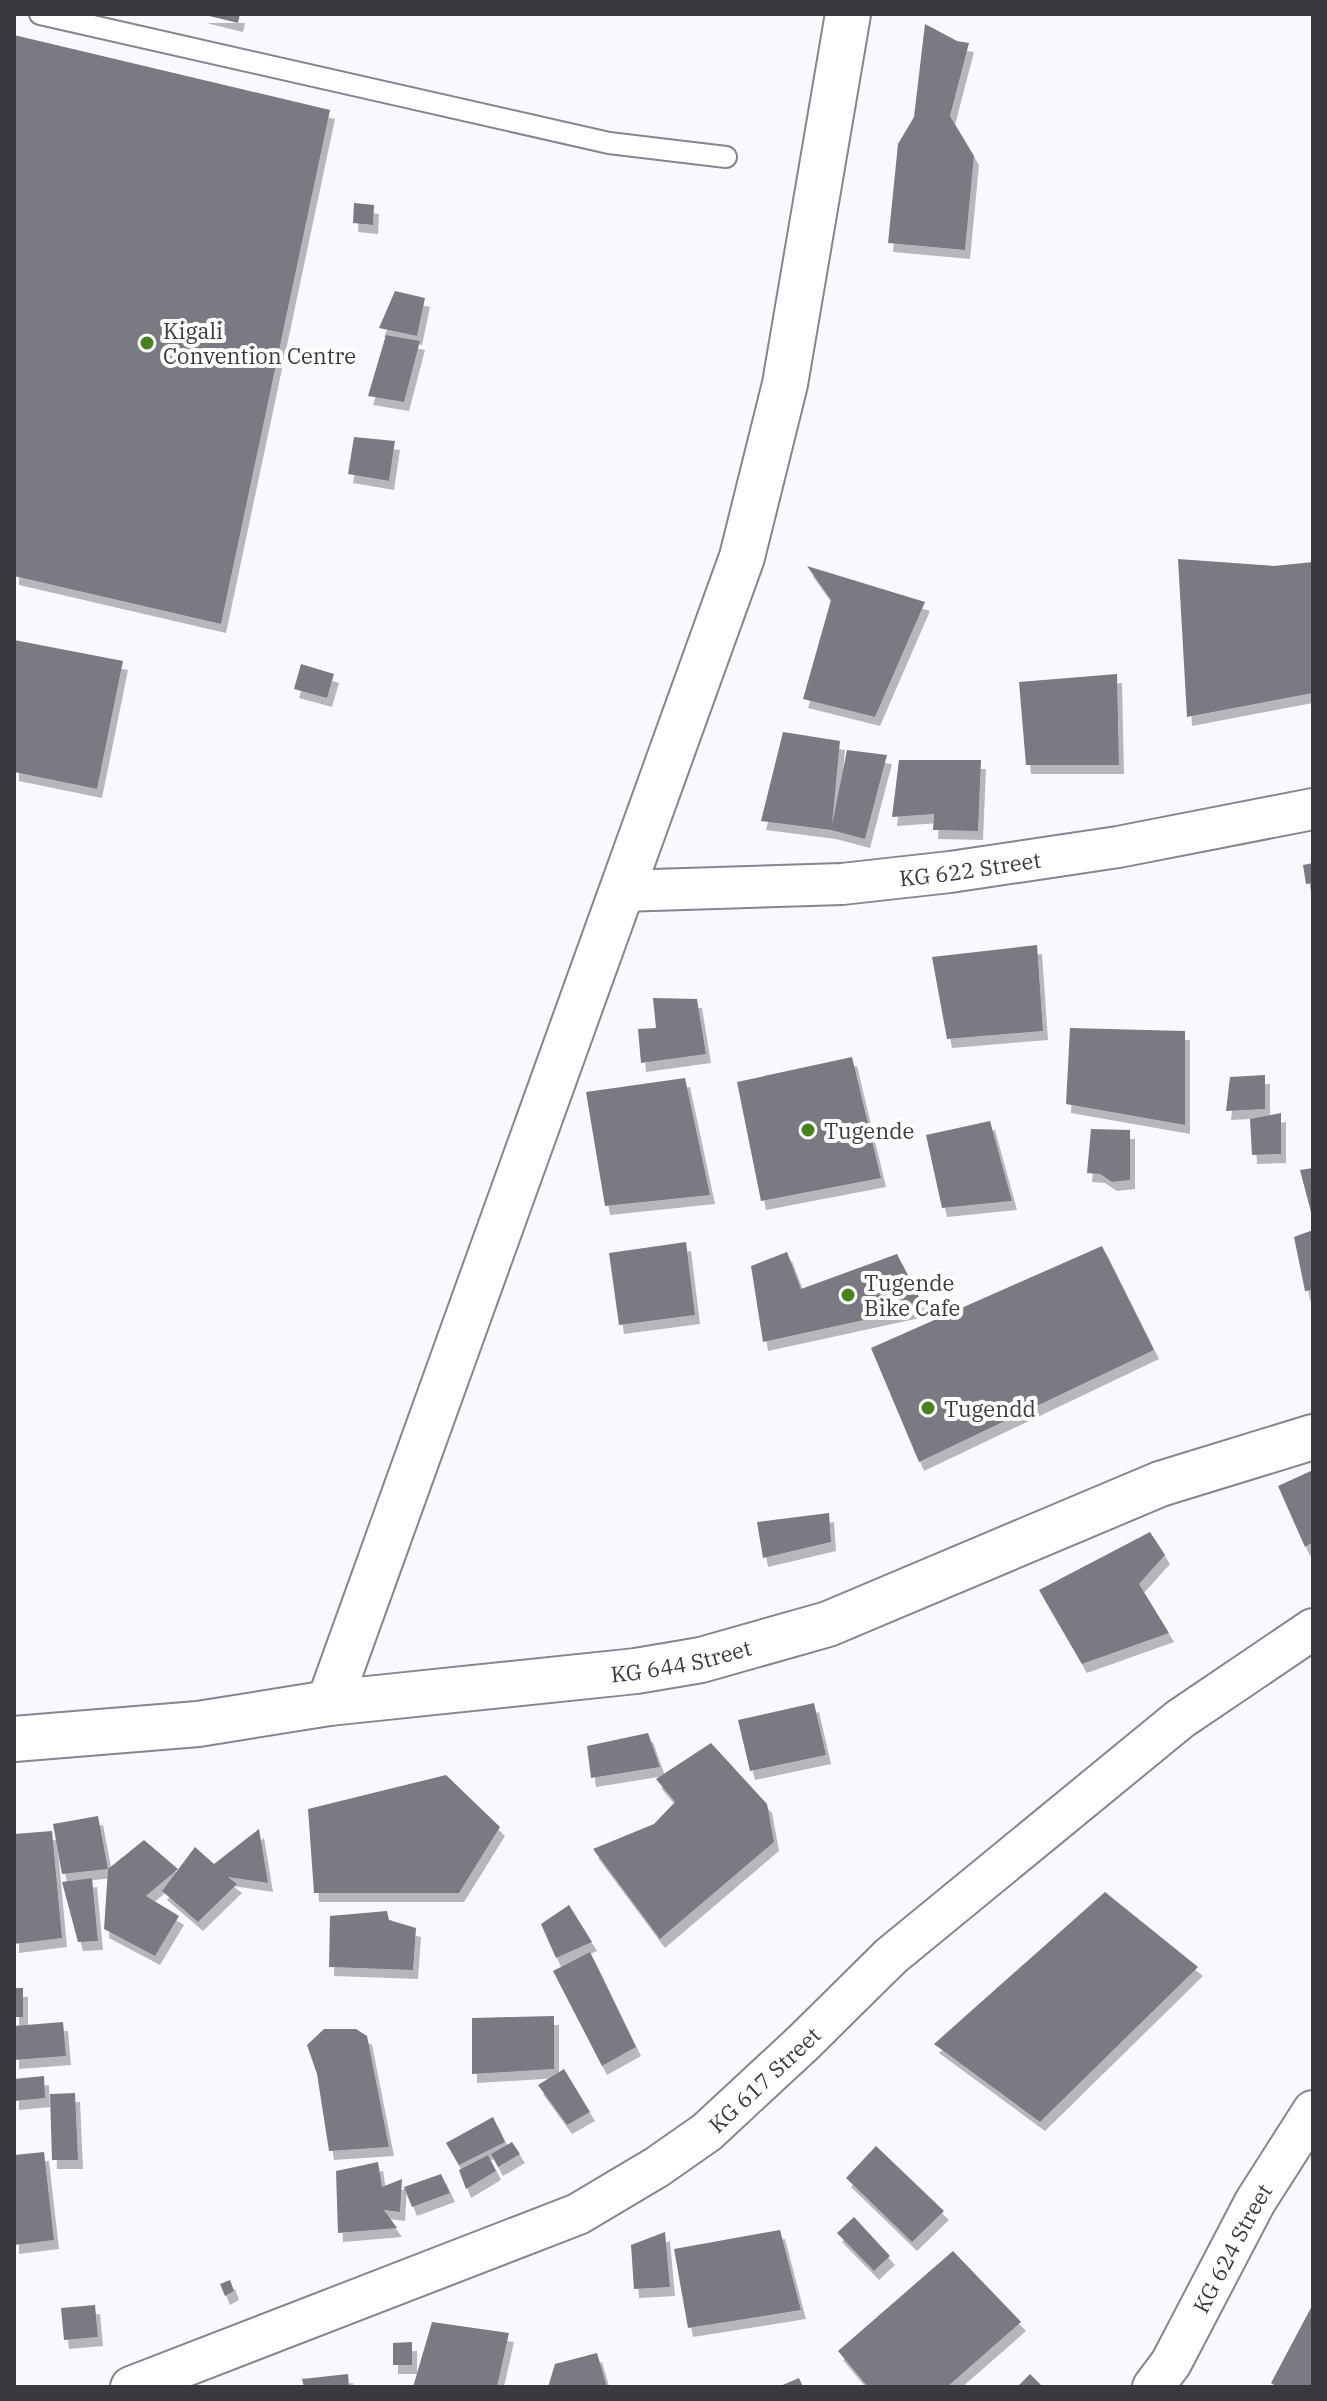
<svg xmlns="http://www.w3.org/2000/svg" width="1327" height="2401" font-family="'IBM Plex Serif',serif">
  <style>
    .building { fill: #7a7a83; filter: url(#shadow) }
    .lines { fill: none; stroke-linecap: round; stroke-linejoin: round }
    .lane-casing { stroke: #85858f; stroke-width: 24 }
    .street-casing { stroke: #85858f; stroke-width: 44 }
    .secondary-casing { stroke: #85858f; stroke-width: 48 }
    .lane { stroke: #fff; stroke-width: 20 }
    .street { stroke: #fff; stroke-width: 40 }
    .secondary { stroke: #fff; stroke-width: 44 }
    .poi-dot { fill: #47821f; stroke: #fff; stroke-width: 3 }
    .labels { text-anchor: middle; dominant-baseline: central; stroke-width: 8; stroke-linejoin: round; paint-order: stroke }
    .poi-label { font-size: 22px; fill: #3a3a3e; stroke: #fff; text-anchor: start }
    .street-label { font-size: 22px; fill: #3a3a3e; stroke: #fff }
  </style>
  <defs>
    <filter id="shadow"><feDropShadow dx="5" dy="9" stdDeviation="0" flood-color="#0004"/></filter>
  </defs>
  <rect width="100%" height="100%" fill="#f8f8ff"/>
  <path class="building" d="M201,14H240L238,23Z
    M925,24L957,41L969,43L950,116L974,156L965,250L888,243L898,144L914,117Z
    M14,35L330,110L221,624L14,576Z
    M354,203L374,205L373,225L353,223Z
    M395,291L425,298L417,336L379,328Z
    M386,335L420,341L404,402L368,396Z
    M354,437L395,441L389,481L348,474Z
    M1178,559L1274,566L1313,562V693L1187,717Z
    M807,566L925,602L875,717L803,699L831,600Z
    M14,640L123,661L97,789L14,772Z
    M301,664L334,674L327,698L294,689Z
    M1117,674L1119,765H1026L1019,682Z
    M783,732L840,741L832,825L847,750L887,755L865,839L831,830L761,821Z
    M899,760H981L978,831L933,830L934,814L892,817Z
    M1313,863V883L1306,884L1303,865Z
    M1037,945L1043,1031L947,1039L932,957Z
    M653,998L697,999L706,1054L641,1063L638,1029L656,1028Z
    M1070,1028L1185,1031V1125L1066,1104Z
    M852,1057L881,1178L761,1201L737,1082Z
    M1265,1075V1109L1226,1111L1230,1077Z
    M685,1078L710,1195L605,1206L586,1092Z
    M1281,1113V1154L1252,1155L1250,1119Z
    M990,1121L1012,1201L942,1208L926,1135Z
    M1091,1129L1130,1130V1180L1112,1182L1100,1174L1087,1173Z
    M1313,1168V1216H1312L1300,1170Z
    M1313,1230V1290L1305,1291L1294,1237Z
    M686,1242L695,1315L619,1325L609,1253Z
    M1102,1246L1154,1350L919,1462L871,1348Z
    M787,1252L801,1289L897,1254L924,1307L763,1342L751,1266Z
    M1313,1470V1542L1305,1547L1278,1486Z
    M829,1513L831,1542L763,1558L757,1522Z
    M1150,1532L1165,1555L1139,1584L1169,1633L1082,1664L1039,1590Z
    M814,1703L826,1755L750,1771L738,1720Z
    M648,1733L660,1767L591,1778L587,1746Z
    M711,1743L767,1804L774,1842L660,1939L593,1849L654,1824L675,1802L656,1779Z
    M446,1775L500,1827L459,1893H314L308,1809Z
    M98,1816L108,1869L62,1874L53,1824Z
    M259,1829L268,1883L228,1877L237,1884L198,1922L162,1891L195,1847L214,1864Z
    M52,1831L62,1938L14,1944V1834Z
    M144,1840L178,1869L146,1896L179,1916L155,1956L104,1929L108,1869Z
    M92,1878L98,1941L78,1942L62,1882Z
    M1105,1892L1198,1967L1040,2122L934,2044Z
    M569,1905L592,1942L556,1958L541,1924Z
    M387,1911L389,1920L416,1928L413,1970L329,1967L330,1916Z
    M590,1952L636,2047L602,2066L553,1971Z
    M14,1988H23V2017H14Z
    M554,2016V2069L472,2074V2018Z
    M63,2022L66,2056L14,2060V2026Z
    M324,2029H356L367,2036L389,2147L329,2151L317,2074L307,2045Z
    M564,2069L590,2112L567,2125L538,2085Z
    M44,2076L45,2098L14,2101V2079Z
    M75,2093L78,2160H52L50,2094Z
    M493,2117L505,2142L459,2165L446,2143Z
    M512,2142L520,2154L498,2167L491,2154Z
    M876,2146L944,2211L912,2242L846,2178Z
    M44,2152L54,2240L14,2245V2155Z
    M488,2155L496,2171L466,2189L459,2170Z
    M378,2162L382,2187L402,2179L400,2212L384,2210L397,2228L338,2233L336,2171Z
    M441,2174L450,2193L412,2207L404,2187Z
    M854,2217L890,2256L874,2271L837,2233Z
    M780,2230L801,2310L688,2328L674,2249Z
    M665,2232L670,2287L634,2289L631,2245Z
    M953,2251L1021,2322L947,2387H868L838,2351Z
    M230,2280L234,2291L225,2296L220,2284Z
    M1313,2304V2387H1277L1271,2383Z
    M95,2305L98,2337L64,2340L61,2308Z
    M432,2322L509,2333L497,2387H413Z
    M412,2342V2365H393V2343Z
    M597,2353L607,2387H548L555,2364Z
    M348,2374L349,2387H304L302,2379Z
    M1030,2374L1043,2387H1017Z
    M799,2378L803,2387H778Z"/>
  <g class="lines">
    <defs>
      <path id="lane" d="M40,14L609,143L726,157"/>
      <g id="street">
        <path id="s1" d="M621,891L842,884L950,872L1118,847L1313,809"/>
        <path id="s2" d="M131,2387L578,2214L657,2167L707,2132L804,2042L891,1956L1180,1719L1313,1629"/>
        <path id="s3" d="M1153,2387L1171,2363L1255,2202L1313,2111"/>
      </g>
      <g id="secondary">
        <path d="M329,1703L742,557L785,384L848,14"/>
        <path id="s4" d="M14,1739L198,1724L329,1703L636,1671L701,1660L828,1624L1160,1484L1313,1437"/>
      </g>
    </defs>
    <use href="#lane" class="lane-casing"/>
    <use href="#street" class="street-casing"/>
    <use href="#secondary" class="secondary-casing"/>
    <use href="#lane" class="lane"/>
    <use href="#street" class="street"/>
    <use href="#secondary" class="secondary"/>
  </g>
  <g class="poi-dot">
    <circle cx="147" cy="343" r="8"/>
    <circle cx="808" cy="1130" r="8"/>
    <circle cx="848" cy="1295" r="8"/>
    <circle cx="928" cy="1408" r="8"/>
  </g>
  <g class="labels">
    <g class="poi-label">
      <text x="163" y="330">Kigali<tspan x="163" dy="25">Convention Centre</tspan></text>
      <text x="824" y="1130">Tugende</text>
      <text x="864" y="1282">Tugende<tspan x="864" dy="25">Bike Cafe</tspan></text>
      <text x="944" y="1408">Tugendd</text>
    </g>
    <g class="street-label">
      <text stroke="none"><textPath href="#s1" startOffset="350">KG 622 Street</textPath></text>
      <text stroke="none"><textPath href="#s4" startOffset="672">KG 644 Street</textPath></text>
      <text stroke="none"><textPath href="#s2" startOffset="710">KG 617 Street</textPath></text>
      <text stroke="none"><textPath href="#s3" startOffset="160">KG 624 Street</textPath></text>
    </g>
  </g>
  <rect width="1327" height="2401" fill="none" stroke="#3a3a3e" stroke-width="32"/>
</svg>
